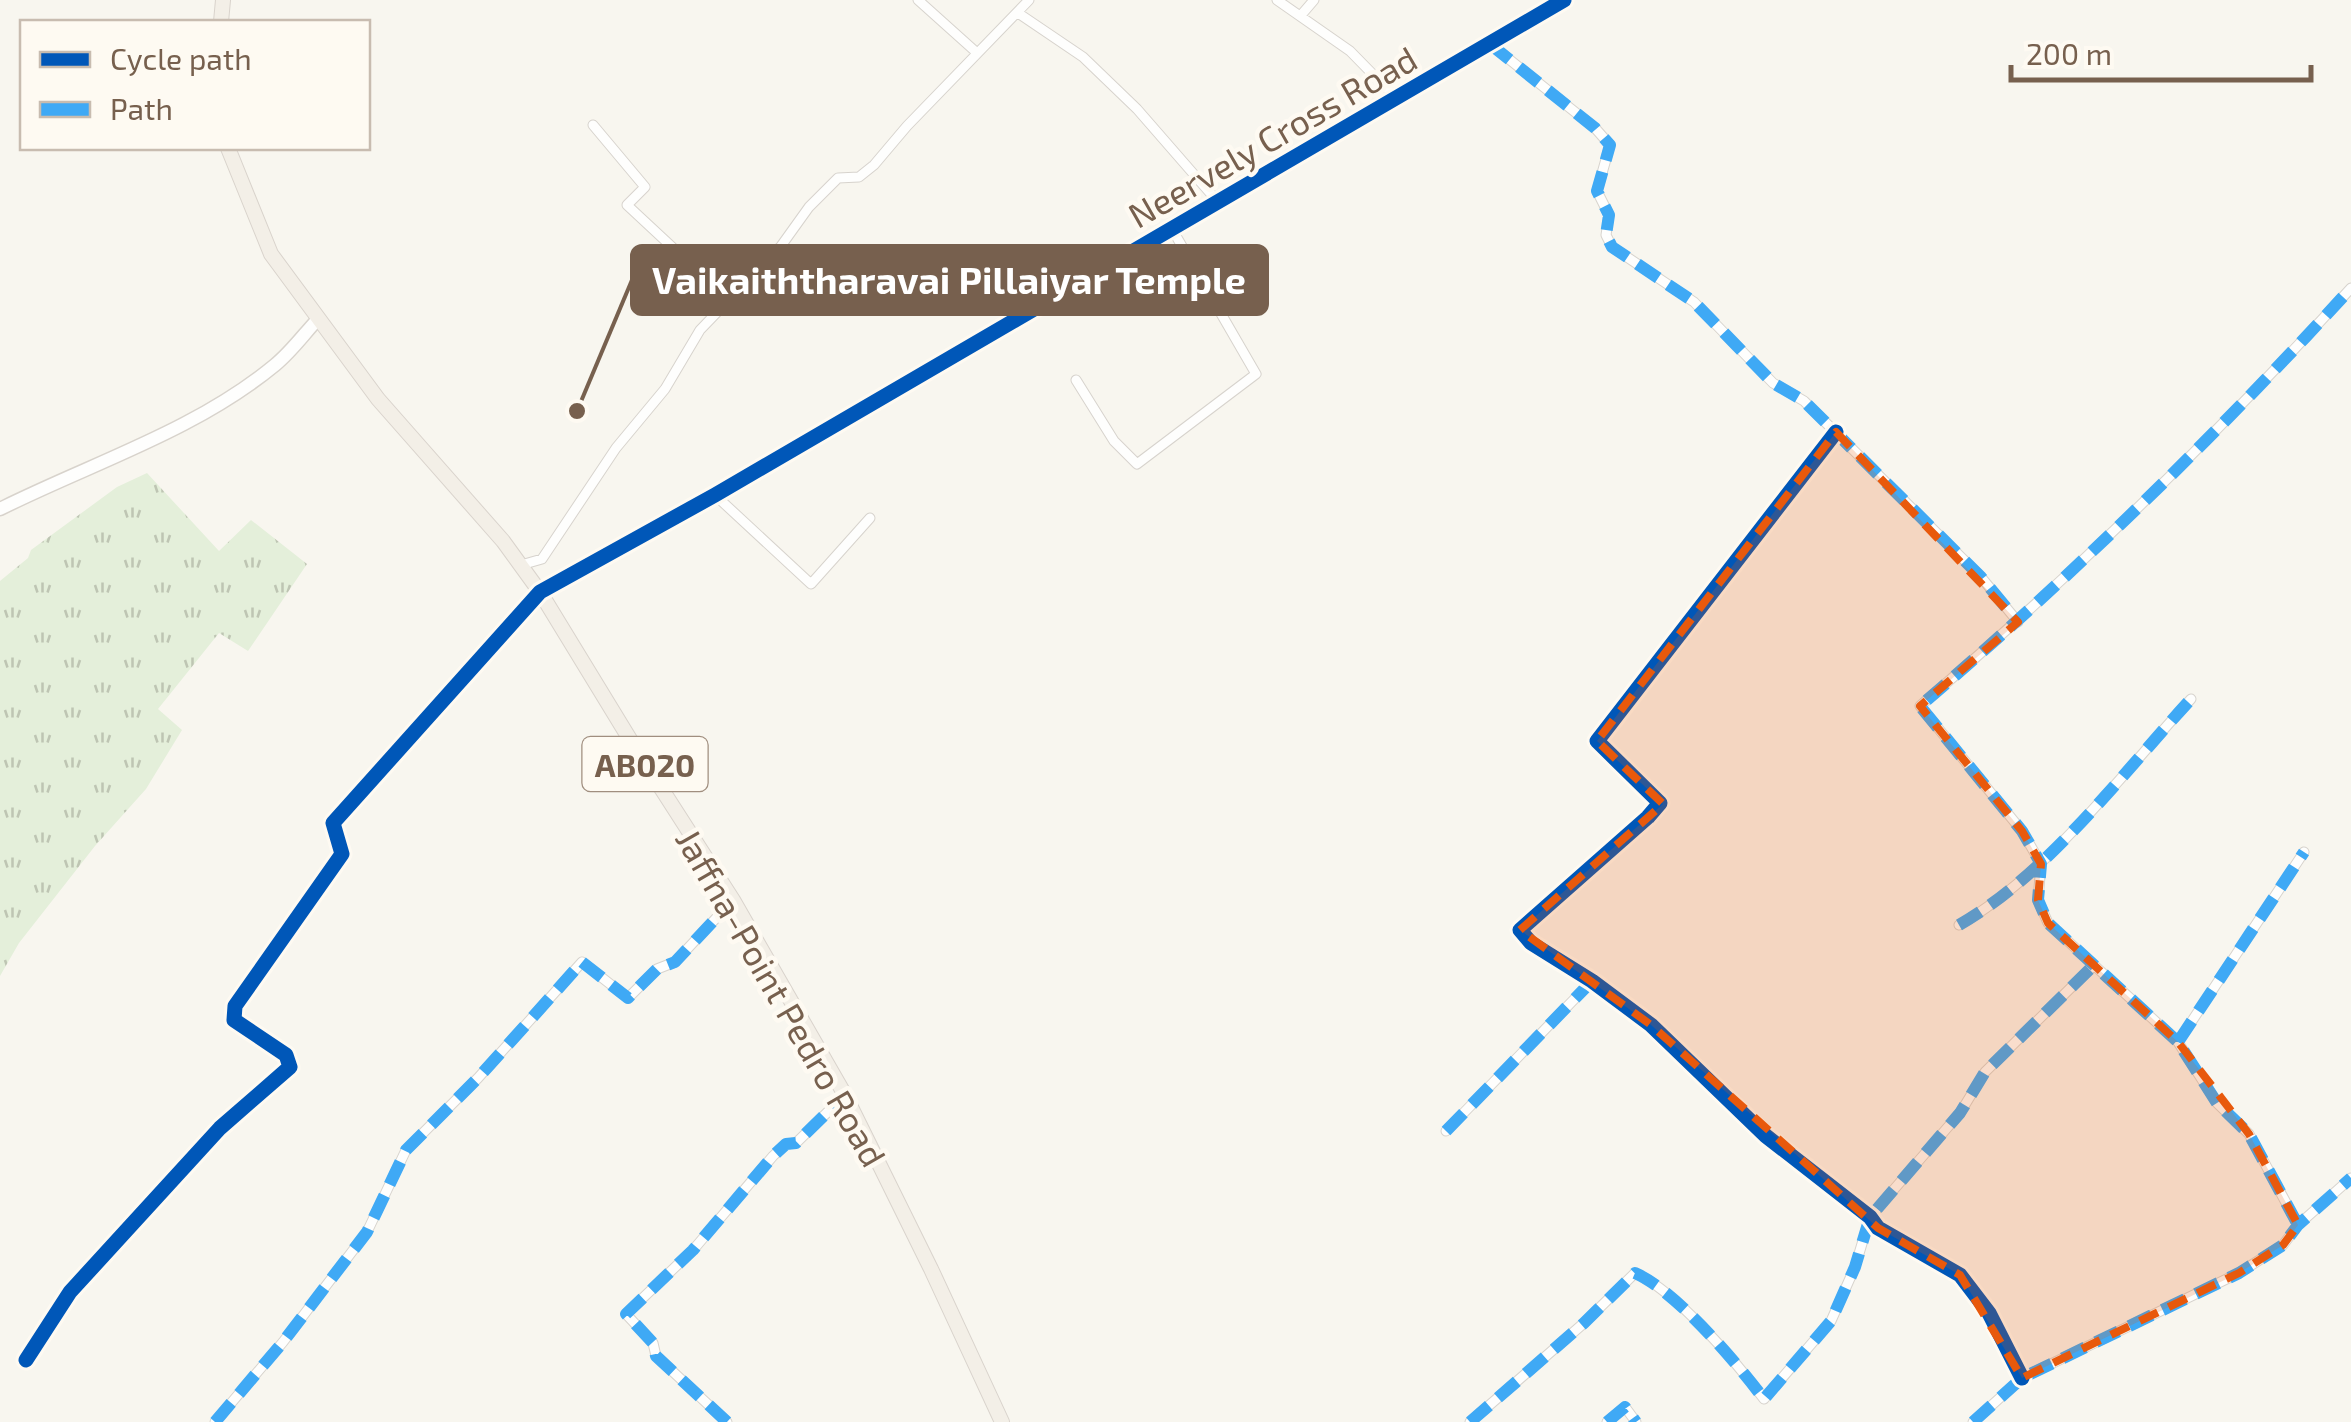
<svg xmlns="http://www.w3.org/2000/svg" width="2351" height="1422" font-family="'Exo 2',sans-serif">
  <style>
    .grass { fill: url(#grass-tufts) }
    .lines { fill: none; stroke-linecap: round; stroke-linejoin: round }
    .street-casing { stroke: #d7d3cd; stroke-width: 11 }
    .secondary-casing { stroke: #d8d3cc; stroke-width: 15 }
    .primary-casing { stroke: #d9d3cc; stroke-width: 16 }
    .street { stroke: #fefefd; stroke-width: 9 }
    .secondary { stroke: #fefefd; stroke-width: 12 }
    .primary { stroke: #f3efe7; stroke-width: 14 }
    .quiet { stroke: #3fa9f5; stroke-width: 12; stroke-dasharray: 25 12; stroke-linecap: butt }
    .cycleway-casing { stroke: #fefaf2; stroke-width: 21 }
    .cycleway { stroke: #0057b8; stroke-width: 15 }
    .marked { fill: #e8590c; fill-opacity: 0.2; stroke: #e8590c; stroke-width: 8; stroke-dasharray: 20 12; stroke-linejoin: round }
    .labels { text-anchor: middle; dominant-baseline: central; stroke-width: 9; stroke-linejoin: round; paint-order: stroke }
    .shield { fill: #fefaf2; stroke: #a08e7f; stroke-width: 2.5 }
    .shield-label { font-size: 32px; font-weight: bold; fill: #77604e }
    .street-label { font-size: 35px; fill: #77604e; stroke: #fefaf2 }
    .leader { fill: none; stroke: #77604e; stroke-width: 4 }
    .callout-dot { fill: #77604e; stroke: #fefaf2; stroke-width: 4 }
    .callout { fill: #77604e; stroke: #77604e; stroke-width: 4 }
    .callout-label { font-size: 38px; text-anchor: middle; font-weight: bold; fill: #fff }
  </style>
  <defs>
    <pattern id="grass-tufts" width="24" height="20" patternUnits="userSpaceOnUse" patternTransform="scale(2.5)"><rect width="24" height="20" fill="#e4efda"/><path d="M3 7l-1-3M5 7V3M7 7l1-3M15 17l-1-3M17 17v-4M19 17l1-3" fill="none" stroke="#bec5b3"/></pattern>
  </defs>
  <rect width="100%" height="100%" fill="#f8f6ef"/>
  <path class="grass" d="M147,473L219,551L251,520L307,564L248,651L219,633L158,709L182,730L146,789L95,846L19,943L0,976V581L28,558L31,550L117,487Z"/>
  <g class="lines">
    <defs>
      <path id="street" d="M918,0L976,52
        M1277,0L1350,51L1397,99
        M1018,13L1083,57L1137,109L1218,202
        M1302,14L1314,0
        M1490,44L1595,128L1610,145L1597,191L1609,215L1606,235L1612,247L1694,302L1773,383L1804,401L1981,577L2018,622
        M593,125L645,187L627,205L729,300
        M1076,380L1114,441L1137,464L1256,374L1172,229
        M1836,432L1597,741L1660,803L1648,817L1520,930L1531,943L1592,981L1651,1025L1766,1136L1870,1217L1878,1228L1960,1275L1989,1313L2022,1378
        M715,495L811,584L870,518
        M521,565L542,559L616,448L665,389L700,330L781,246L809,207L838,178L859,177L874,165L907,126L1029,0
        M1959,925C2047,875 2122,774 2191,699
        M2178,1042L2304,852
        M1446,1131L1592,981
        M2298,1225L2249,1134L2217,1103L2178,1042L2048,923L2038,900L2041,864L2022,831L1920,706C2072,576 2216,436 2351,288
        M26,1360L70,1292L220,1128L290,1067L286,1055L234,1020L235,1006L342,854L333,823L540,592
        M215,1422L283,1342L367,1232L406,1150L478,1078L582,962L628,998L657,969L675,962L733,900
        M727,1422L656,1356L653,1343L626,1314L693,1250L773,1156L786,1144L796,1143L845,1095
        M1470,1422L1584,1323L1635,1273C1676,1291 1736,1362 1764,1399L1831,1321L1855,1267L1870,1217L1960,1113L1985,1072L2092,967
        M1607,1422L1625,1407L1636,1422
        M1973,1422L2022,1378L2239,1273L2283,1245L2298,1225L2351,1178"/>
      <path id="secondary" d="M0,509C92,463 195,431 275,365C291,352 304,334 318,319
        M540,592L715,495L1564,0"/>
      <path id="primary" d="M221,22L223,0
        M228,148L271,254L378,399L503,541L540,592L634,746L733,900L845,1095L931,1269L1002,1422"/>
    </defs>
    <use href="#street" class="street-casing"/>
    <use href="#secondary" class="secondary-casing"/>
    <use href="#primary" class="primary-casing"/>
    <use href="#street" class="street"/>
    <use href="#secondary" class="secondary"/>
    <use href="#primary" class="primary"/>
    <path class="quiet" d="M1490,44L1595,128L1610,145L1597,191L1609,215L1606,235L1612,247L1694,302L1773,383L1804,401L1981,577L2018,622
      M1959,925C2047,875 2122,774 2191,699
      M2178,1042L2304,852
      M1446,1131L1592,981
      M2298,1225L2249,1134L2217,1103L2178,1042L2048,923L2038,900L2041,864L2022,831L1920,706C2072,576 2216,436 2351,288
      M215,1422L283,1342L367,1232L406,1150L478,1078L582,962L628,998L657,969L675,962L733,900
      M727,1422L656,1356L653,1343L626,1314L693,1250L773,1156L786,1144L796,1143L845,1095
      M1470,1422L1584,1323L1635,1273C1676,1291 1736,1362 1764,1399L1831,1321L1855,1267L1870,1217L1960,1113L1985,1072L2092,967
      M1607,1422L1625,1407L1636,1422
      M1973,1422L2022,1378L2239,1273L2283,1245L2298,1225L2351,1178"/>
    <defs>
      <path id="cycleway" d="M1836,432L1597,741L1660,803L1648,817L1520,930L1531,943L1592,981L1651,1025L1766,1136L1870,1217L1878,1228L1960,1275L1989,1313L2022,1378
        M26,1360L70,1292L220,1128L290,1067L286,1055L234,1020L235,1006L342,854L333,823L540,592L715,495L1564,0"/>
    </defs>
    <use href="#cycleway" class="cycleway-casing"/>
    <use href="#cycleway" class="cycleway"/>
  </g>
  <path class="marked" d="M1836,432L2018,622L1920,706L2022,831L2041,864L2038,900L2048,923L2178,1042L2249,1134L2298,1225L2283,1245L2239,1273L2022,1378L1960,1275L1878,1228L1651,1025L1520,930L1663,804L1597,741Z"/>
  <g class="labels">
    <rect class="shield" x="582.5" y="737" width="125" height="54" rx="8"/>
    <g class="shield-label">
      <text x="645" y="764">AB020</text>
    </g>
    <g class="street-label">
      <text transform="translate(1272 136) rotate(-30)">Neervely Cross Road</text>
      <text transform="translate(782 997) rotate(60)">Jaffna-Point Pedro Road</text>
    </g>
  </g>
  <path class="leader" d="M577 411L632 280"/>
  <circle class="callout-dot" cx="577" cy="411" r="10"/>
  <rect class="callout" x="632" y="246" width="635" height="68" rx="10"/>
  <g class="callout-label">
    <text x="949" y="294">Vaikaiththaravai Pillaiyar Temple</text>
  </g>
  <rect x="20" y="20" width="350" height="130" fill="#fefaf2" stroke="#c8bcb0" stroke-width="2.5"/>
  <rect x="40" y="52" width="50" height="15" fill="#0057b8" stroke="#c8bcb0" stroke-width="2.5"/>
  <text x="110" y="70" font-size="30" fill="#77604e">Cycle path</text>
  <rect x="40" y="102" width="50" height="15" fill="#3fa9f5" stroke="#c8bcb0" stroke-width="2.5"/>
  <text x="110" y="120" font-size="30" fill="#77604e">Path</text>
  <path d="M2011 65v15h300v-15" fill="none" stroke="#77604e" stroke-width="5"/>
  <text x="2026" y="65" font-size="30" fill="#77604e" stroke="#fefaf2" stroke-width="8" paint-order="stroke">200 m</text>
</svg>
